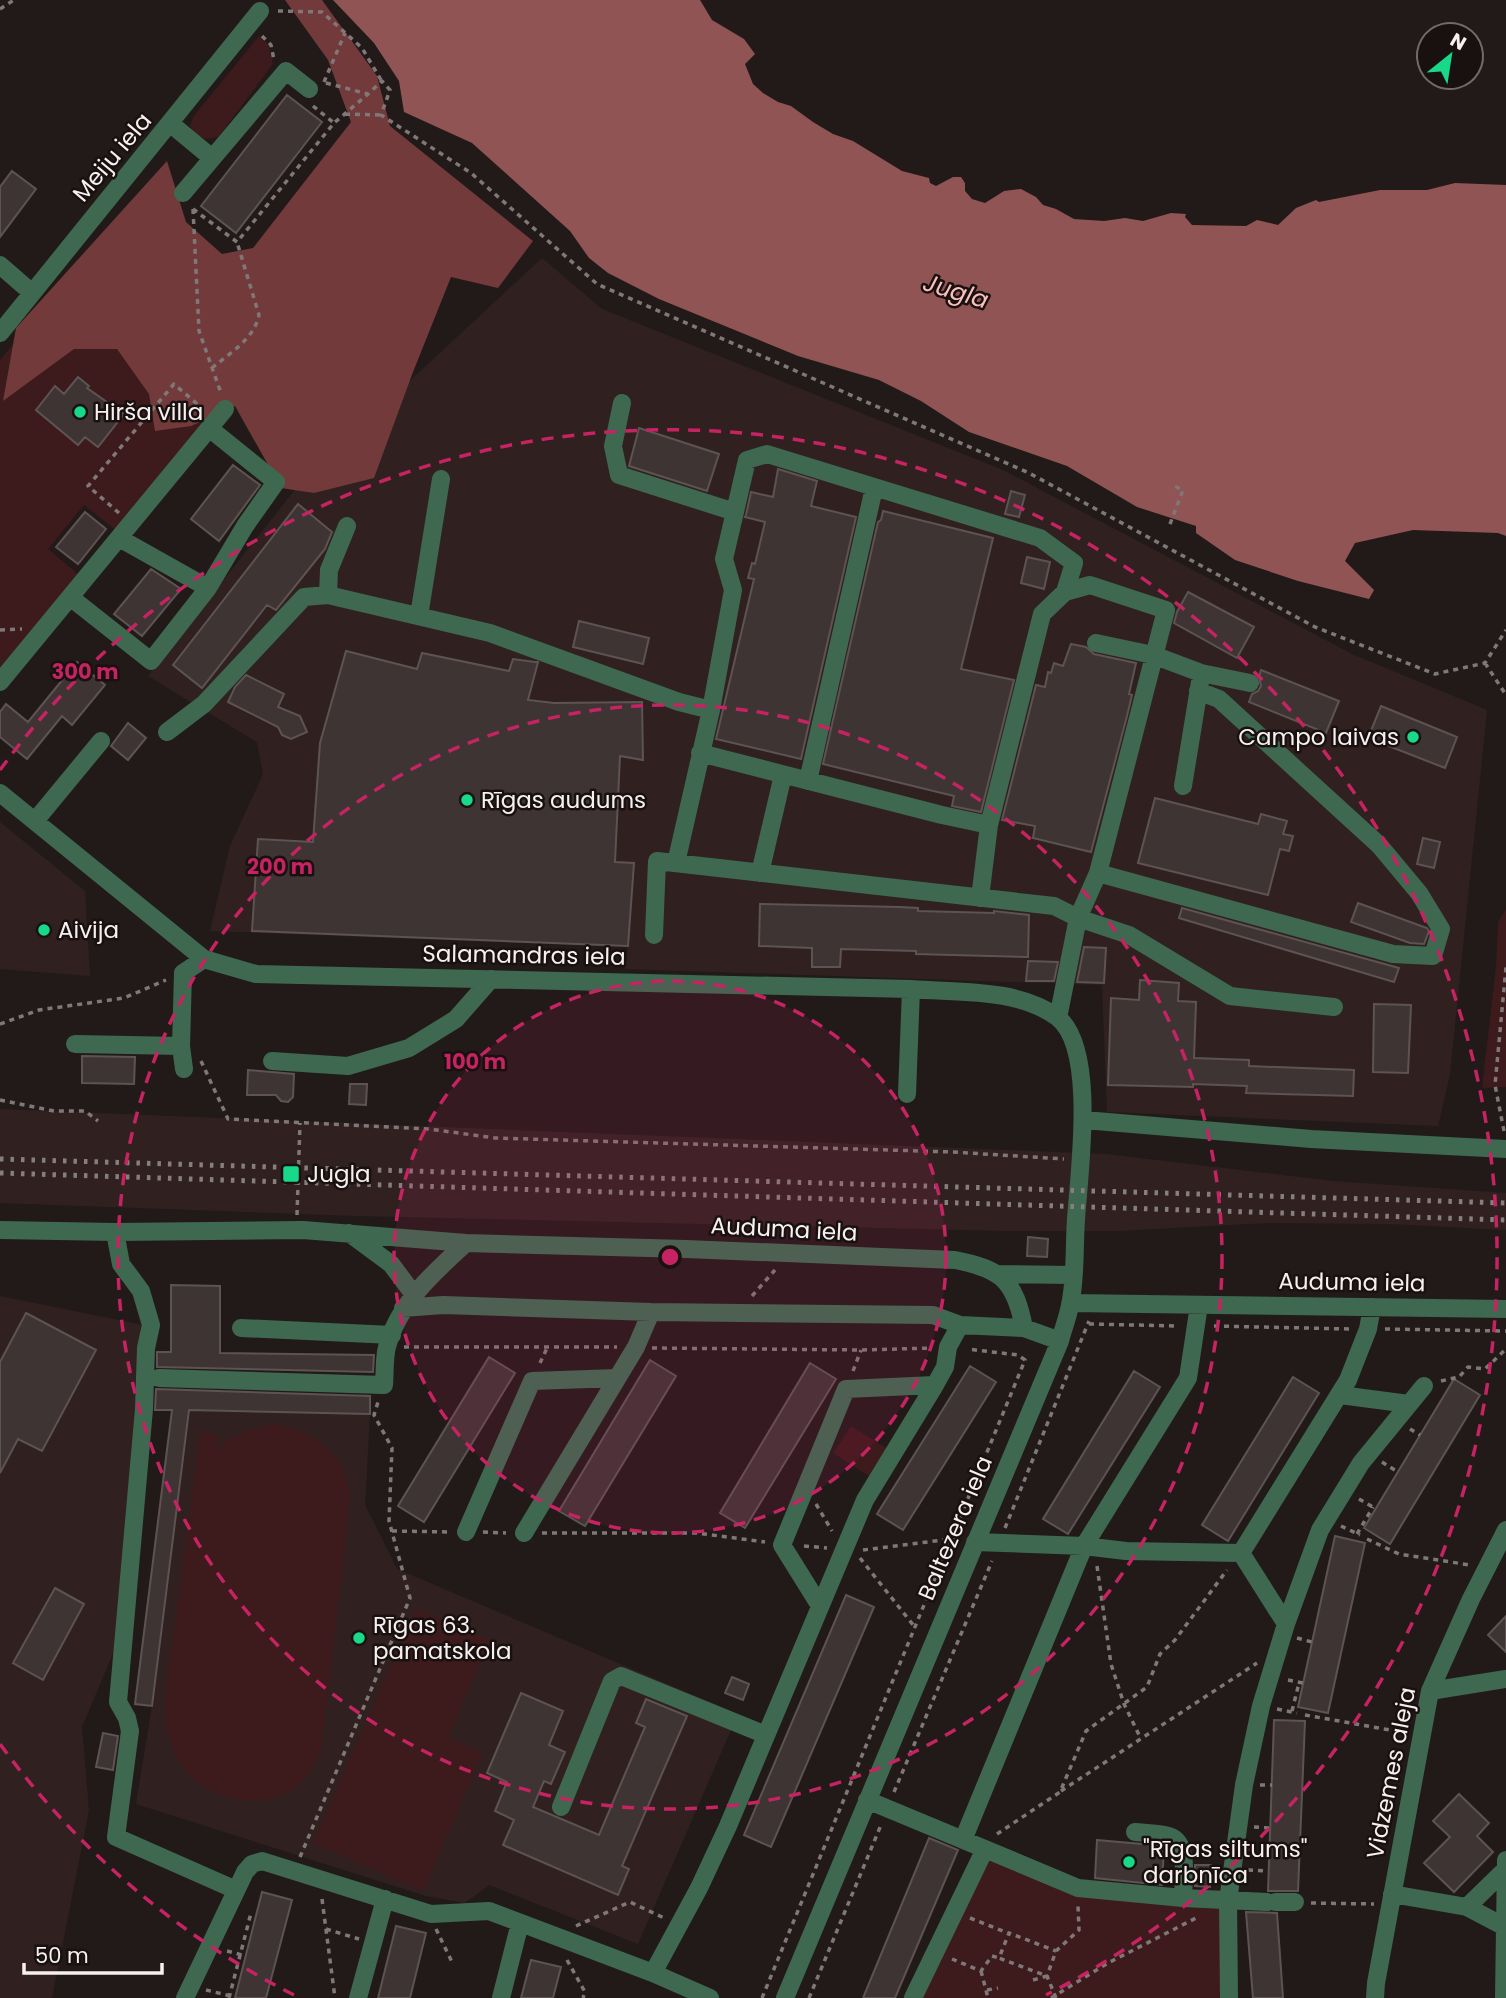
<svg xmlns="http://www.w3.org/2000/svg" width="1506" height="1998" font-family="Poppins,sans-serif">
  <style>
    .built { fill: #302120 }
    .green { fill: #3d1a1b }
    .forest { fill: #733a3b }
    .water { fill: #8f5453 }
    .building { fill: #3e3434; stroke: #5d5353; stroke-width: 2 }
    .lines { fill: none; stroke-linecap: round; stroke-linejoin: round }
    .path { stroke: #807878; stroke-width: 3.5; stroke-dasharray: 5 5; stroke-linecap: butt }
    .minor { stroke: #3e6950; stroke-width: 18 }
    .rail { stroke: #867f7f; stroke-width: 5; stroke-dasharray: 3.5 7; stroke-linecap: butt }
    .ring { fill: none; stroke: #c52362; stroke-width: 3.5; stroke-dasharray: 12 9 }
    .poi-dot { fill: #18d989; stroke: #191110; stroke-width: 2.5 }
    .labels { text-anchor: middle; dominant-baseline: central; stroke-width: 5; stroke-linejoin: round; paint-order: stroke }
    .street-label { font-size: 23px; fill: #f6f0f0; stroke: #191110 }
    .poi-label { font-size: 23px; fill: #f6f0f0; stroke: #191110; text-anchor: start }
    .water-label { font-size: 24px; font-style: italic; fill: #f9c0be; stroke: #191110 }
    .centre { fill: #c52362; stroke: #191110; stroke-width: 3.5 }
    .ring-label { font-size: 21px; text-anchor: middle; font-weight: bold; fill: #c52362; stroke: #191110; stroke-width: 5; stroke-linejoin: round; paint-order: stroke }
  </style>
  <rect width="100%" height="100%" fill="#221a19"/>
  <path class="built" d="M542,258L602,309L1003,470L1352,654L1487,710L1450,1074L1438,1126L1107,1112L1102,985L625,969L628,947L210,931L230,846L263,774L257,742L148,676L301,482Z
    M0,822L85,891L90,976L0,969Z
    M0,1109L1106,1154L1333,1181L1506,1193V1230L1390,1224L1267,1223L1118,1231H1006L358,1216L0,1203Z
    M0,1296L143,1325L114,1651L82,1727L89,1810L52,1998H0Z
    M189,1410L370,1414L365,1505L397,1569L738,1714L638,1944L489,1885L465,1903L426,1896L136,1804L152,1706Z"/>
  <path class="green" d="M259,36L268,44L273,64L219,136C207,142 197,138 190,126L193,117Z
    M70,275L222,403L117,531L84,505L48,549L78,574L0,669V360Z
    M1506,909V1087L1482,1088L1496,966L1498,922Z
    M277,1424C319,1434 347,1455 350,1500L321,1751C315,1762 309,1775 300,1783C265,1815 206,1801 181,1764C169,1747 167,1727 164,1707L200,1432L218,1435L216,1450C235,1432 252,1428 277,1424Z
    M851,1426L888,1449L870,1477L833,1453Z
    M416,1608L490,1640L448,1737L483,1752L423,1891L313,1843Z
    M987,1857L1080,1894L1223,1906L1224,1998H919Z"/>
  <path class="forest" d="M285,0H322L377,76L390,126L533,241L498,288L451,277L413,372L374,478L314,493L281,488L235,406L191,426L155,431L149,394L117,349H74L3,401L16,328L167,161L186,222L222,254L253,248L351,122L328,60Z"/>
  <path class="water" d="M333,0H700L712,20L744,39L755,54L745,64L753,84L763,93L778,102L791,106L813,122L833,134L853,141L902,171L929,178L930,183L936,186L953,177H961L965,183V191L972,199L985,203L1004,191L1021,189L1036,197L1043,205L1056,209L1074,219L1104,221L1125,218L1143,221L1171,213L1186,214L1185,217L1192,225L1246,226L1257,220L1278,225L1296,208L1316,200L1319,202L1380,190H1427L1455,183L1506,185V536L1498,533L1413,530L1355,543L1345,561L1374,590L1369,599L1298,581L1235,560L1196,533V526L1137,507L1067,466L969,432L921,401L879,380L798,356L659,299L608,273L589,258L570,231L472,143L404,112L399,81L374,43Z"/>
  <path class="building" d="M287,95L322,122L236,233L201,206Z
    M12,171L36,189L0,237V187Z
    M78,377L89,386L87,388L124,414L98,447L85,437L78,445L36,410L55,386L64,394Z
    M639,428L719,454L707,491L629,466Z
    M233,465L260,485L219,541L191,519Z
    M778,469L817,481L811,506L856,517L801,759L716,739L754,579L748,578L752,563L755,564L765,522L745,517L746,515L751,492L773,497Z
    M1011,491L1025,495L1019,517L1005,514Z
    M298,504L332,532L325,549L276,610L267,605L202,688L173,665Z
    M883,511L993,538L961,669L1014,680L981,812L952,806L954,796L823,764L878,522L881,520Z
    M85,512L106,529L78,564L56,547Z
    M1027,557L1050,562L1044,589L1021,583Z
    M151,569L181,589L142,636L114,614Z
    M1188,592L1254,627L1237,658L1174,623L1177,612Z
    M579,621L649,638L643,664L573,647Z
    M1071,644L1086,647L1094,654L1136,663L1129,694L1132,695L1127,716L1091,852L1033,838L1035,826L1002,820L1036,685L1045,687L1048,672L1051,673L1054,663L1063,666Z
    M346,651L417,669L422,653L509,671L513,659L535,662H538L528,700L554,703L642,702L643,760L620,756L615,862L634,863L628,946L252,931L258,839L313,842L320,743Z
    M77,662L105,685L72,725L62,716L27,759L0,737V712L6,704L28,722Z
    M1261,670L1339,701L1326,733L1249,702L1252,694L1258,691L1261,686L1259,677Z
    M246,675L284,694L278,707L300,716L307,732L291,739L282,735L278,727L228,702L235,687Z
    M1381,706L1457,737L1445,768L1368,738Z
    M128,723L146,738L128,760L111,746Z
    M1155,798L1258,824L1261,814L1287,821L1283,834L1293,836L1289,851L1280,849L1268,895L1138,863Z
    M1423,838L1440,842L1434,868L1417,864Z
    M1358,903L1427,928L1429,931L1424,944L1410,943L1351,922Z
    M760,904L900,907L918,908V911L994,913V911L1029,915L1028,957L916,954V951L841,949L840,967H812V948L759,946Z
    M1182,908L1399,968L1394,982L1179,918Z
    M1084,947L1106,948L1104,983L1077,982Z
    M1028,961L1058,962L1054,981H1026Z
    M1140,980L1179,983L1178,1001L1196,1002L1194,1058L1249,1060V1066L1354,1070L1353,1096L1246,1093L1247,1086L1193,1084V1087L1108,1085L1111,998L1139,1000Z
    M1374,1004L1411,1005L1408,1073L1373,1072Z
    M82,1056L135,1057L134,1084L82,1083Z
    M248,1070L294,1074L293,1097L288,1102L281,1101L276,1095H247Z
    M350,1084H367L366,1105L349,1104Z
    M1028,1237L1048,1239L1047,1257L1027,1256Z
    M171,1285L220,1286V1353L374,1355L373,1372L157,1367V1352H171Z
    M26,1313L96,1350L42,1451L18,1439L0,1473V1362Z
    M489,1357L515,1373L424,1522L398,1506Z
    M650,1360L676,1376L585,1526L559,1511Z
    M810,1363L836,1379L745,1528L720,1513Z
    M970,1366L996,1382L903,1530L877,1514Z
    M1134,1371L1160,1387L1068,1534L1043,1519Z
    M1293,1377L1319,1393L1228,1541L1202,1525Z
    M1454,1379L1480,1395L1390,1544L1364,1528Z
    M156,1389L370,1396V1414L189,1410L152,1706L135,1704L172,1410H155Z
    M1335,1536L1365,1543L1328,1713L1298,1707Z
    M55,1588L84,1604L43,1680L13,1663Z
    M846,1595L874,1607L771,1847L744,1835Z
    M1506,1616V1652L1488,1635Z
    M732,1677L749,1684L743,1700L725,1693Z
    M521,1693L563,1711L549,1745L565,1752L551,1784L544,1781L533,1807L599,1835L645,1727L636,1723L646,1699L687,1716L622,1866L629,1869L618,1895L503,1845L514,1820L495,1811L507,1782L487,1773Z
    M1274,1720L1305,1721L1298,1891H1268Z
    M103,1733L118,1736L113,1770L96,1767Z
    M1459,1794L1489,1823L1477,1836L1493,1852L1454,1892L1424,1863L1450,1837L1433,1821Z
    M929,1838L958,1850L895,1998H863Z
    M1097,1840L1164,1846L1162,1885L1095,1878Z
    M1195,1865H1211L1210,1887L1195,1886Z
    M262,1892L292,1900L266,1998H235Z
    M1246,1912L1277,1913L1283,1998H1253Z
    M396,1926L426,1933L410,1998H378Z
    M531,1960L561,1967L553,1998H521Z"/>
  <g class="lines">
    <path class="path" d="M0,9L14,0
      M278,11L322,12L362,48L381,80
      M262,36L271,45L274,60
      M324,82L345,33
      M326,83L368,94L382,81L390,90L381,115L471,173L597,284L1029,473L1315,627L1435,674L1485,663L1506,630
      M313,106L334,123
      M345,114L381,115
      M193,209L237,242L334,123L368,94
      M193,209L199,331L221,393
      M212,368C230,353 254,339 259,315L237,242
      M119,513L88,486L174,384L203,409
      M1170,524L1183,490L1174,486
      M0,630L22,629
      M1485,663L1506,695
      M0,1024L39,1010L124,998L166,980
      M201,1061L228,1119L429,1129L495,1138L953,1152L1064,1159
      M0,1100L54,1111H85L98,1121
      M1504,1131L1495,1085L1506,967
      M297,1215L300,1123
      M752,1296L775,1270
      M1089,1324L1178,1326
      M1214,1326L1350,1329
      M1385,1329L1506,1331
      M404,1347H617
      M652,1348L861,1350L932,1348
      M540,1363L547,1348
      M853,1371L861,1350
      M1441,1381L1459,1377L1468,1367L1485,1369L1506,1349
      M1410,1429L1420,1435
      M1382,1462L1398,1472
      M1359,1499L1376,1509
      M816,1504L832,1531
      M1341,1526L1360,1535
      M1005,1528L1089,1321
      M392,1531L450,1532
      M483,1532L506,1533
      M542,1533H697L765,1542
      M1357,1534L1373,1507
      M1367,1539L1399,1554L1470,1565
      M804,1546L827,1548
      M863,1550L951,1539L959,1540
      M860,1558L914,1626
      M1097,1566L1111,1664L1124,1704L1141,1739
      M1297,1638L1312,1642
      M1288,1680L1303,1683
      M1277,1709L1297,1713
      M1292,1711L1299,1683
      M1305,1715L1407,1733
      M1260,1785H1272
      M1061,1791L1257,1663
      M894,1792L992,1561
      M1254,1827L1270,1828
      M997,1834L1060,1792L1086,1731L1147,1687L1160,1654L1175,1640L1227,1570
      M300,1857L410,1598L389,1521L392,1448L374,1415L378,1402
      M1248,1870L1268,1871
      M322,1899L335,1998
      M1311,1903L1374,1904
      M970,1918L1008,1933
      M576,1926L630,1902L664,1918
      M326,1929L359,1939
      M436,1929L452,1962
      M227,1951L246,1956
      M952,1959L981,1971L992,1956L999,1958
      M567,1960L585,1992L583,1998
      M981,1971L988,1998
      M1033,1980L1047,1976L999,1958L1009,1933L1056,1951
      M206,1990L235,1997
      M987,1990L998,1988
      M229,1998L251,1913
      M762,1998L1025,1360L1018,1355L967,1349
      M809,1998L881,1825
      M1051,1998L1108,1963L1196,1918
      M1056,1998L1047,1976L1056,1951L1079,1930L1078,1906"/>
    <path class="minor" d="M171,124L212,158
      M183,193L286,71L309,89
      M0,265L31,292
      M0,333L260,11
      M622,403L613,446L619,475L735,512
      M119,538L208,588
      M328,595L329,570L347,526
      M70,597L151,661L208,588L245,526L276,482L209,428
      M419,616L441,479
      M1096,643L1153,655L1201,673L1250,683
      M0,682L225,409
      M167,732L204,704L304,597L328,595L490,633L679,702L711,710
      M700,753L942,815L989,825L980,898
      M808,781L874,488
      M1183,786L1200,682
      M0,793L204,959L256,974L911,989C959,993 1017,988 1057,1017C1097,1047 1079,1173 1076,1219C1074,1247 1076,1278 1070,1305C1068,1317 1063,1329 1060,1341L785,1998
      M35,821L101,741
      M989,825L1042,614L1065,592L1090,585L1166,610L1098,873L1078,918L1058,1018
      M676,863L711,710L733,590L724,559L747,460L767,454L1040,538L1074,563L1065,592
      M760,873L783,775
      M1098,873L1393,954L1433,956L1441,929L1419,893L1379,845L1219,699L1198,691
      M654,935L657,861L1054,906L1078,918L1129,935L1230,996L1334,1007
      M75,1044L181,1046L183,973L204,959
      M181,1046L184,1069
      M272,1061L348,1066L409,1048L456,1019L491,979
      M907,1094L911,989
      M1084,1120L1311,1139L1506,1149
      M0,1230L115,1232L303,1230L466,1243L686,1249L955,1260C1002,1269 1015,1281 1024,1328L1060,1341
      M115,1232L121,1264L141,1291L151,1325L146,1348L144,1409L118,1702L127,1718L130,1731L116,1837L236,1890
      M349,1233L391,1264L415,1296
      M996,1274L1072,1275
      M1071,1303L1506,1309
      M403,1308L443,1305L651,1312L933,1315L960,1325L1024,1328
      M241,1328L392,1335
      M159,1378L384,1385C385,1373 384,1358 387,1347C398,1304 434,1272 466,1243
      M1340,1395L1409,1404
      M466,1532L532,1381L617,1378
      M524,1533L636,1347L651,1312
      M975,1542L1084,1546L1126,1551L1241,1553L1286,1624
      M1241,1553L1348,1380L1368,1329L1372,1307
      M820,1606L782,1545L846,1389L935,1385
      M1430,1691L1506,1679
      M867,1800L985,1849L913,1998
      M561,1807L612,1681L621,1676L766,1735
      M1135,1832C1146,1833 1159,1833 1169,1836C1190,1842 1183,1882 1183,1898
      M963,1840L1084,1546L1188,1378L1199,1305
      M985,1849L1078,1888L1183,1898L1267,1902
      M1392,1894L1467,1907L1505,1927
      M1276,1902H1295
      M1467,1907L1505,1870
      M653,1973L710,1998
      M185,1998L245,1872L252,1864L262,1861L431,1914L489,1911L653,1973L699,1888L728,1826L865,1500L935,1385L945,1367L948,1347L960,1325
      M358,1998L385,1899
      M501,1998L520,1923
      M1229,1998L1228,1901L1244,1785L1261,1706L1286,1624L1320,1530L1361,1463L1424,1386
      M1375,1998L1376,1983L1430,1691L1471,1599L1506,1530
      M1504,1998L1506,1860"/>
    <path class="rail" d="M0,1159L1506,1203
      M0,1173L1506,1220"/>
  </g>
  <circle cx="670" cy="1257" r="276" fill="#c52362" fill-opacity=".12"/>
  <g class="ring">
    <circle cx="670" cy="1257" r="276"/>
    <circle cx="670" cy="1257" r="552"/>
    <path d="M294 1995A828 828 0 0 1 0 1744M0 770A828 828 0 1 1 1046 1995"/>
  </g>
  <g class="poi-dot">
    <circle cx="80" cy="412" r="7"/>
    <circle cx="1413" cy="737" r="7"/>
    <circle cx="467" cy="800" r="7"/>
    <circle cx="44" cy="930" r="7"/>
    <rect x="282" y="1165" width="18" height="18" rx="3.5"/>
    <circle cx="359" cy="1638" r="7"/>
    <circle cx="1129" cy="1862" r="7"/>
  </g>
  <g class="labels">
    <g class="street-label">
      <text transform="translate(112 157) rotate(-50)">Meiju iela</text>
      <text transform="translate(524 955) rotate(1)">Salamandras iela</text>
      <text transform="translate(784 1229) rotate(3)">Auduma iela</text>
      <text transform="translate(1352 1282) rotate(1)">Auduma iela</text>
      <text transform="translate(955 1528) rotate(-67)">Baltezera iela</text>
      <text transform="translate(1391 1773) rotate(-79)">Vidzemes aleja</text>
    </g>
    <g class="poi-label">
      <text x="94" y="412">Hirša villa</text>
      <text x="1399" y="737" text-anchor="end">Campo laivas</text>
      <text x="481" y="800">Rīgas audums</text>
      <text x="58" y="930">Aivija</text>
      <text x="307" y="1174">Jugla</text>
      <text x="373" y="1625">Rīgas 63.<tspan x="373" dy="26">pamatskola</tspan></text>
      <text x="1143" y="1849">"Rīgas siltums"<tspan x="1143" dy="26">darbnīca</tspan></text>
    </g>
    <g class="water-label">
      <text transform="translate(956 291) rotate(17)">Jugla</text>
    </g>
  </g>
  <circle cx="670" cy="1257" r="10" class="centre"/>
  <g class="ring-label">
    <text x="85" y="679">300 m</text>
    <text x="280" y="874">200 m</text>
    <text x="475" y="1069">100 m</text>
  </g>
  <g transform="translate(1450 56) rotate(30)"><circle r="33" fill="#191110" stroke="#716a6a" stroke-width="2"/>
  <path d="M0-5L12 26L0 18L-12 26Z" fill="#18d989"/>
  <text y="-10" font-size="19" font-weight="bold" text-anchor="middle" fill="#f6f0f0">N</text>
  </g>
  <path d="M24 1963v10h138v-10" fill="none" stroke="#f6f0f0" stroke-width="3.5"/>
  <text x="35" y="1963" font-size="21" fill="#f6f0f0" stroke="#191110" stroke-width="5" paint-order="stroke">50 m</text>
</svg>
